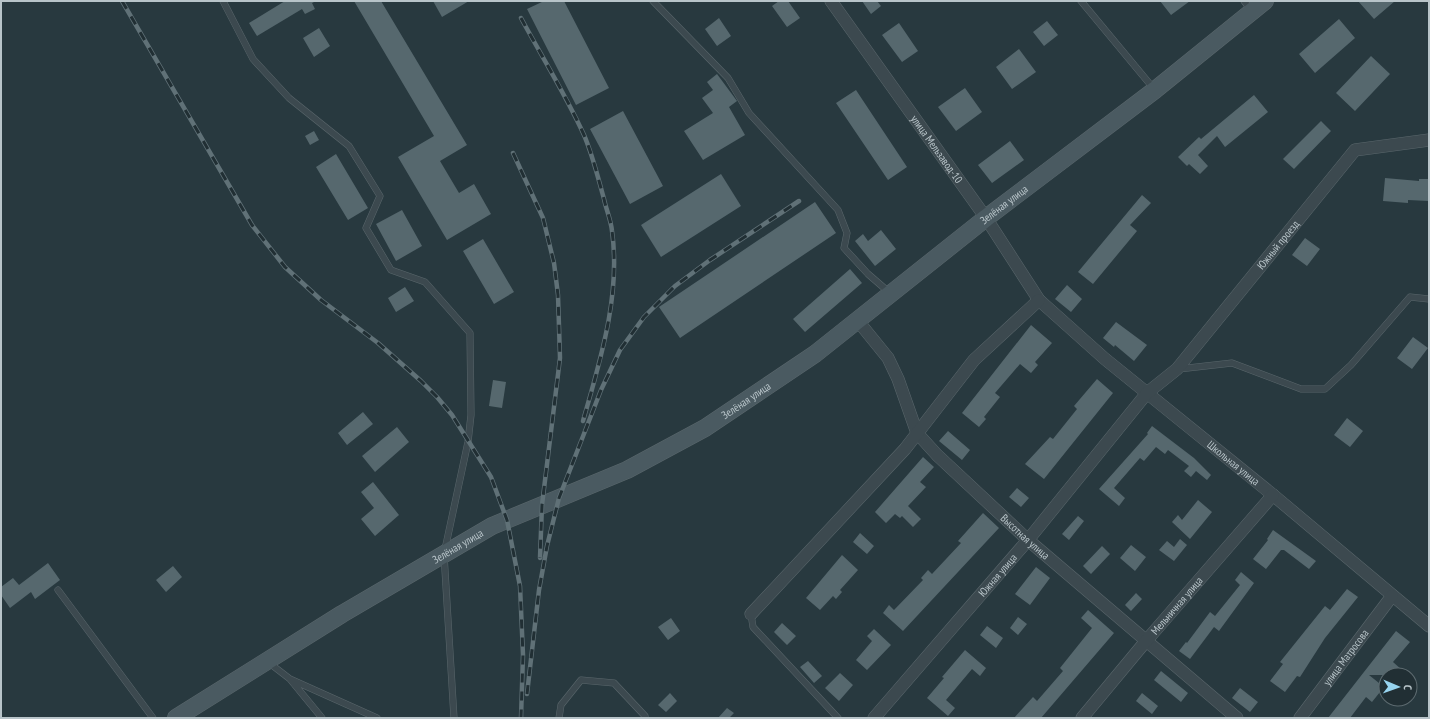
<svg xmlns="http://www.w3.org/2000/svg" width="1430" height="719" font-family="'PT Sans Narrow',sans-serif">
  <style>
    .building { fill: #56686e }
    .lines { fill: none; stroke-linecap: round; stroke-linejoin: round }
    .lane-casing { stroke: #5a676c; stroke-width: 7 }
    .street-casing { stroke: #5a676c; stroke-width: 13 }
    .secondary-casing { stroke: #5a676c; stroke-width: 18 }
    .lane { stroke: #3c494f; stroke-width: 6 }
    .street { stroke: #3c494f; stroke-width: 12 }
    .secondary { stroke: #4a5a61; stroke-width: 17 }
    .rail-casing { stroke: #607177; stroke-width: 4.5 }
    .rail { stroke: #212f34; stroke-width: 3; stroke-dasharray: 9; stroke-linecap: butt }
    .labels { text-anchor: middle; dominant-baseline: central; stroke-width: 3.5; stroke-linejoin: round; paint-order: stroke }
    .street-label { font-size: 11px; fill: #b8c4c9; stroke: #212f34 }
  </style>
  <rect width="100%" height="100%" fill="#28393f"/>
  <path class="building" d="M285,1H316L312,3L315,9L305,14L302,9L257,36L249,23Z
    M354,1H381L467,145L440,161L459,193L474,184L491,214L447,240L398,157L434,136Z
    M433,1H469L442,17Z
    M544,1H564L609,88L576,105L527,9Z
    M779,1H788L800,18L787,27L772,6Z
    M862,1H877L881,6L871,14Z
    M1160,1H1190L1171,15Z
    M1358,1H1395L1374,19Z
    M719,18L731,36L717,46L705,29Z
    M1339,19L1355,38L1315,73L1299,54Z
    M1047,21L1058,35L1044,46L1033,32Z
    M899,23L918,51L902,62L882,35Z
    M319,28L330,46L314,57L303,38Z
    M1019,49L1036,72L1012,89L996,67Z
    M1371,56L1390,74L1355,111L1336,93Z
    M717,74L737,101L729,107L745,135L703,160L684,131L713,113L702,98L713,90L707,82Z
    M965,88L982,112L956,131L938,107Z
    M856,90L907,167L888,180L836,103Z
    M1254,95L1268,112L1225,147L1217,136L1198,155L1208,166L1200,174L1189,164L1187,166L1178,157L1199,137L1201,139Z
    M623,111L663,186L630,204L590,129Z
    M1321,121L1331,131L1294,169L1283,159Z
    M314,131L319,140L310,145L305,136Z
    M1010,141L1024,160L992,183L978,165Z
    M336,154L368,208L348,220L316,167Z
    M721,174L741,206L661,257L641,225Z
    M1385,178L1419,181V179H1429V201L1408,200V203L1383,201Z
    M1142,195L1151,203L1130,225L1137,231L1093,284L1078,272Z
    M815,202L836,233L680,338L659,307Z
    M402,210L422,246L396,261L376,224Z
    M881,230L896,249L875,266L855,241L863,234L868,241Z
    M1305,238L1320,249L1307,266L1292,255Z
    M483,239L514,292L494,304L463,251Z
    M850,269L862,283L805,332L793,319Z
    M1067,285L1082,299L1071,312L1055,299Z
    M405,287L414,301L396,312L388,298Z
    M1116,322L1147,345L1134,361L1115,345L1114,347L1103,338Z
    M1031,325L1052,343L1035,362L1038,365L1031,373L1020,364L995,393L1000,397L984,417L986,419L979,427L962,413Z
    M1413,337L1428,348L1412,369L1397,358Z
    M1097,379L1113,393L1044,479L1025,464L1050,437L1053,439L1077,409L1074,406Z
    M493,380L506,382L502,408L489,406Z
    M363,412L373,424L347,445L338,433Z
    M1347,418L1363,431L1350,447L1334,435Z
    M1152,426L1194,458L1211,475L1207,480L1196,471L1191,477L1184,471L1189,466L1168,450L1165,454L1156,447L1144,461L1140,458L1114,488L1125,498L1119,506L1099,489L1148,434L1147,433Z
    M397,427L409,442L375,472L362,456Z
    M948,431L970,450L962,460L939,441Z
    M923,457L934,467L920,482L926,487L908,506L921,519L913,527L902,516L900,518L895,514L886,523L875,512Z
    M373,482L399,515L375,536L361,519L374,508L361,492Z
    M1017,488L1029,498L1021,507L1009,497Z
    M1198,500L1212,512L1190,539L1172,522L1178,515L1182,520Z
    M983,513L999,528L903,631L883,613L889,605L894,610L923,580L921,578L928,570L932,574L961,543L958,541Z
    M1078,516L1084,521L1069,540L1062,534Z
    M1273,530L1316,561L1309,569L1284,550H1281L1266,569L1253,559L1268,540L1267,539Z
    M860,533L874,546L867,554L853,542Z
    M1180,539L1187,545L1174,561L1159,550L1167,541L1174,547Z
    M1131,545L1146,557L1135,571L1120,558Z
    M1102,546L1110,554L1091,574L1083,566Z
    M842,555L858,570L840,590L842,592L836,599L833,596L820,610L806,598Z
    M48,563L60,580L35,599L31,592L10,608L1,595V587L13,578L19,585Z
    M173,566L182,577L166,592L156,580Z
    M1036,567L1050,578L1030,605L1015,594Z
    M1241,572L1254,583L1219,631L1214,627L1190,659L1179,651L1186,642L1187,643L1210,612L1215,616L1240,585L1235,580Z
    M1347,589L1358,597L1325,638L1300,677L1297,676L1285,692L1270,681L1283,664L1280,662L1325,606L1330,610Z
    M1136,593L1142,599L1131,611L1125,605Z
    M1088,610L1114,633L1041,718H1014L1033,697L1037,701L1063,671L1060,668L1092,628L1081,618Z
    M1018,617L1027,624L1018,635L1010,628Z
    M671,618L680,631L668,640L658,627Z
    M782,623L796,636L787,645L774,632Z
    M987,626L1003,638L996,648L980,635Z
    M874,629L891,645L867,670L856,660L872,641L867,636Z
    M1396,631L1410,642L1393,662L1402,670L1398,675H1369L1384,687L1372,702L1366,697L1350,718H1328Z
    M965,650L986,668L980,676L972,669L946,700L955,708L948,716L927,698L944,678L942,677Z
    M808,661L822,676L814,683L800,667Z
    M1161,671L1188,693L1181,702L1154,680Z
    M840,673L853,685L839,701L825,688Z
    M1240,688L1258,702L1250,712L1232,698Z
    M670,693L677,701L666,712L658,705Z
    M1142,693L1158,706L1152,714L1136,701Z
    M727,708L734,713L729,718H718Z"/>
  <g class="lines">
    <defs>
      <path id="lane" d="M223,1L253,59L289,98L349,146L380,196L366,228L391,270L425,282L470,333L471,415L468,442L444,554L454,718
        M653,1L728,78L749,113L838,210L847,233L844,248L868,274L890,293
        M1081,1L1154,89
        M1244,1L1251,10
        M1179,369L1232,363L1301,389H1325L1351,365L1410,297L1429,299
        M58,590L153,718
        M751,614L753,627L838,718
        M268,662L290,679L322,718
        M290,679L377,718
        M559,718L561,705L581,680L614,683L645,716V718"/>
      <g id="street">
        <path id="s1" d="M831,1L986,218L1039,300L1105,359L1273,495L1429,626"/>
        <path id="s2" d="M858,321L888,358L898,379L917,433L937,455L1028,540L1237,718"/>
        <path d="M751,614L905,449L974,360L1039,300"/>
        <path id="s3" d="M874,718L1028,540L1147,393L1177,369L1355,150L1429,140"/>
        <path id="s4" d="M1082,718L1146,641L1273,495"/>
        <path id="s5" d="M1300,718L1392,596"/>
      </g>
      <g id="secondary">
        <path id="s6" d="M176,718L342,614L492,526L627,470L705,428L815,354L986,218L1155,90L1265,1"/>
      </g>
    </defs>
    <use href="#lane" class="lane-casing"/>
    <use href="#street" class="street-casing"/>
    <use href="#secondary" class="secondary-casing"/>
    <use href="#lane" class="lane"/>
    <use href="#street" class="street"/>
    <use href="#secondary" class="secondary"/>
    <defs>
      <path id="rail" d="M122,1L252,225L285,267L321,300L378,343L421,381L437,397L452,415L491,477L507,520L520,586L523,655L521,718
        M521,18C542,57 566,95 584,135C593,156 598,178 604,199C606,209 611,220 612,231C621,295 600,361 583,421
        M513,153L543,218L554,263L558,295L560,358L542,505L540,558
        M527,694L539,590L547,546L559,498L601,390L620,350L644,317L675,286L710,260L799,201"/>
    </defs>
    <use href="#rail" class="rail-casing"/>
    <use href="#rail" class="rail"/>
  </g>
  <g class="labels">
    <g class="street-label">
      <text stroke="none"><textPath href="#s1" startOffset="182">улица Мельзавод-10</textPath></text>
      <text stroke="none"><textPath href="#s6" startOffset="978">Зелёная улица</textPath></text>
      <text stroke="none"><textPath href="#s3" startOffset="623">Южный проезд</textPath></text>
      <text stroke="none"><textPath href="#s6" startOffset="654">Зелёная улица</textPath></text>
      <text stroke="none"><textPath href="#s1" startOffset="618">Школьная улица</textPath></text>
      <text stroke="none"><textPath href="#s2" startOffset="278">Высотная улица</textPath></text>
      <text stroke="none"><textPath href="#s6" startOffset="330">Зелёная улица</textPath></text>
      <text stroke="none"><textPath href="#s3" startOffset="189">Южная улица</textPath></text>
      <text stroke="none"><textPath href="#s4" startOffset="147">Мельничная улица</textPath></text>
      <text stroke="none"><textPath href="#s5" startOffset="76">улица Матросова</textPath></text>
    </g>
  </g>
  <rect width="1430" height="719" fill="none" stroke="#b8c4c9" stroke-width="4"/>
  <g transform="translate(1398 687) rotate(92)"><circle r="19" fill="#212f34" stroke="#5d6b70"/>
  <path d="M0-3L7 15L0 10L-7 15Z" fill="#97d4ef"/>
  <text y="-6" font-size="11" font-weight="bold" text-anchor="middle" fill="#b8c4c9">С</text>
  </g>
</svg>
